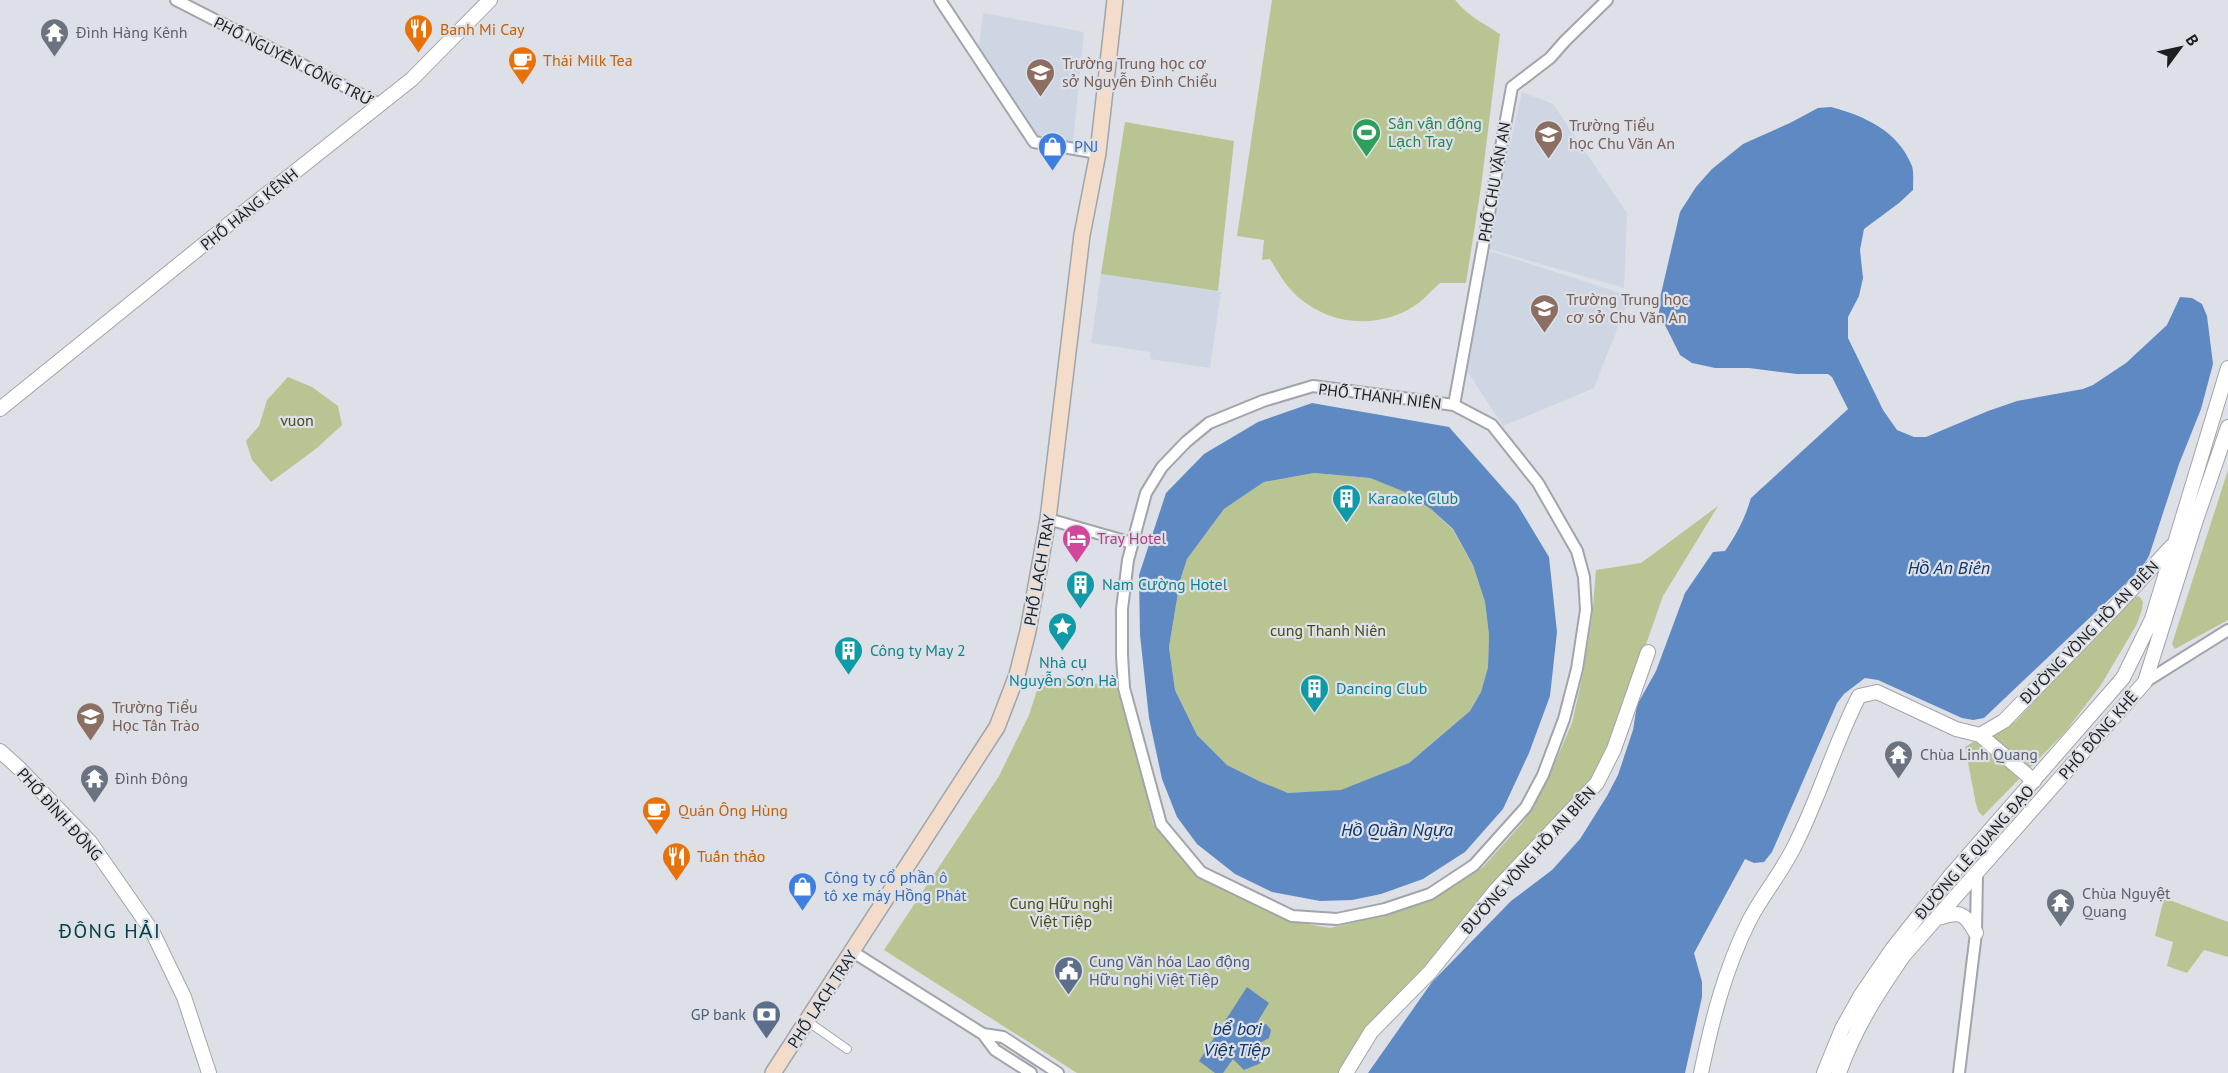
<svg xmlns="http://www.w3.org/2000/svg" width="2228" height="1073" font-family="'PT Sans',sans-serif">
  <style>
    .built { fill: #cfd6e3 }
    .green { fill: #b8c593 }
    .water { fill: #5f89c3; fill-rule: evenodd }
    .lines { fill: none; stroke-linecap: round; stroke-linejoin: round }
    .pedestrian-casing { stroke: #a1a4aa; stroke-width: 10 }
    .minor-casing { stroke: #a1a4aa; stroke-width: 14 }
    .tertiary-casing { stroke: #a1a4aa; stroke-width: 16 }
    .secondary-casing { stroke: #a1a4aa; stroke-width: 18 }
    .pedestrian { stroke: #fff; stroke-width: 8 }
    .minor { stroke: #fff; stroke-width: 10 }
    .tertiary { stroke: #fff; stroke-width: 14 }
    .secondary { stroke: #f3dcc9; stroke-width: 15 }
    .labels { text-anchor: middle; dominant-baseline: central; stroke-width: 4.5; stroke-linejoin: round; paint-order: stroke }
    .food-label { font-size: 16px; fill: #c56008; stroke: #dde0e6; text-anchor: start }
    .worship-label { font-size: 16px; fill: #5b616d; stroke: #dde0e6; text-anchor: start }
    .street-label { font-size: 16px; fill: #1c1e20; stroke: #dde0e6 }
    .education-label { font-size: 16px; fill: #785e54; stroke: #dde0e6; text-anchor: start }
    .leisure-label { font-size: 16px; fill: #27864d; stroke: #dde0e6; text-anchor: start }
    .shop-label { font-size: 16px; fill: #366cbe; stroke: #dde0e6; text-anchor: start }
    .park-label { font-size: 16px; fill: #444e18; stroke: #dde0e6 }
    .culture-label { font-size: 16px; fill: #0d838f; stroke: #dde0e6; text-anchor: start }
    .hotel-label { font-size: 16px; fill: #b23c85; stroke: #dde0e6; text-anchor: start }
    .service-label { font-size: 16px; fill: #4e5e75; stroke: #dde0e6; text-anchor: start }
    .water-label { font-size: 18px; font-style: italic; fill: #0b366b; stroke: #dde0e6 }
    .quarter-label { font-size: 20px; letter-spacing: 1.5px; fill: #00404a; stroke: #dde0e6 }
  </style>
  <rect width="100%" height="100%" fill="#dde0e6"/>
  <path class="built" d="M983,13L1084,32L1073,143L1033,139L978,55Z
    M1522,92L1553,104L1627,213L1624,288L1486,248Z
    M1490,251L1630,296L1594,388L1503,426L1467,371Z
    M1101,274L1221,292L1210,368L1150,359V352L1091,343Z"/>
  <path class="green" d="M1272,0H1455C1467,15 1484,24 1500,34L1481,187L1466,283H1440C1433,289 1427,296 1420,302C1383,330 1331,327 1297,296C1285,285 1278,272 1270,259L1262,260L1264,240L1237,236Z
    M1125,122L1234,141L1218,291L1101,274Z
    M288,377L312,387L338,406L342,425L317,448L271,482L252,460L246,441L259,426L267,400Z
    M2228,470V620L2175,649L2172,644Z
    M1314,473L1370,478L1406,492L1431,509L1453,530L1473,565L1485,602L1489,635L1488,667L1481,692L1470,711L1409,763L1341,791L1287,793L1259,781L1227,765L1197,735L1175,690L1169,647L1180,581L1187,559L1224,509L1264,482Z
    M1718,506L1663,596L1597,783L1493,889L1368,1031L1342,1073H1077L884,950L999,776L1029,715L1042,675L1124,688L1153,824L1200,874L1290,921L1330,928L1377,917L1424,903L1483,867L1524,821L1549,777L1572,723L1583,674L1592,618L1596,570L1641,563Z
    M2139,596L2143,602L2142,609L2137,624L2101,685L2065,732L1983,816L1978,811L1976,804L1965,747L1973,742L1984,743L2016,721L2130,598Z
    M2164,898L2228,922V957L2204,950L2187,973L2167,966L2173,942L2155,936Z"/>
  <path class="water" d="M1831,107C1865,116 1898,131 1912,166C1914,173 1913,182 1913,190L1899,203L1864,229L1860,250L1863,278L1859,296L1848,317V338L1883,410L1897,430L1914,437H1926L1988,411L2017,401L2083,389L2093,385L2126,363L2167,325L2180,297L2192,298L2202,304L2207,316L2213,364L2201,409L2179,464L2149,556L2141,569L1984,718L1973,720L1962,718L1878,680L1865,678L1844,694L1837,703L1772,852L1764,862L1754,863L1745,859L1694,953L1702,982V997L1685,1073H1368L1432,982L1511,901L1552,870L1580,839L1607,796L1618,775L1633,730L1637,705L1656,671L1685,593L1713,552L1725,551C1737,534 1745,518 1751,498L1848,409L1832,377L1828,374H1797L1749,368H1715L1692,363L1680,355L1659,313L1660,298L1680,212L1696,187L1712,169L1743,144L1790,123L1818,108Z
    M1312,403L1449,427L1517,504L1549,557L1557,632L1550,696L1529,753L1503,809L1465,852L1423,879L1381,894L1352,900L1320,901L1272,892L1235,874L1197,844L1177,817L1162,779L1149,718L1140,635L1139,575L1166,493L1204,454L1258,422ZM1314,473L1370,478L1405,492L1431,509L1453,529L1473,565L1485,602L1489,635L1488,667L1481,692L1470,711L1409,763L1341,790L1288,793L1259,781L1227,765L1197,735L1175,690L1169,647L1180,581L1187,559L1224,509L1264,482Z
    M1247,987L1269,1003L1255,1026L1266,1024L1271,1030L1269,1038L1256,1045L1261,1052V1063L1244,1070L1233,1059L1223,1073H1215L1199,1061Z"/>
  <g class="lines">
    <defs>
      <path id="pedestrian" d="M807,1021L847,1049"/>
      <path id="minor" d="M176,0L381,105
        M940,0L1034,142L1098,153
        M1313,386L1454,405L1492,425L1538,483L1577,551L1584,577L1586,610L1577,669L1564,719L1543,775L1526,807L1474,865L1430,894L1385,909L1337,919L1292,916L1201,872L1161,824L1124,688L1122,655V609L1128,560L1146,493L1162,467L1186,442L1209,423L1263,401Z
        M1454,405L1512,87L1550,58L1565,41L1607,0
        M1048,519L1132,543
        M2145,682L2228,630
        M853,952L983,1034L995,1050L1031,1073
        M983,1034L1003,1037L1058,1073
        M1959,1073L1976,933L1977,873"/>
      <path id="tertiary" d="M0,409L224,228L412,79L490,0
        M1980,735L2004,721L2118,604L2172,546
        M0,751L20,769L90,842L152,931L184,997L209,1073
        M1938,918C1960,911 1964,912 1976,933
        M1346,1073L1371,1032L1430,972L1496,890L1597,783L1614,749L1648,652
        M1701,1073C1712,1020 1725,969 1749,921C1763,894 1783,871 1796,843C1820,795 1835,743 1859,696L1877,692L1956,729L1980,735L2034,781
        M1824,1073L1842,1029L1861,995L1893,948L1951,875L2123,678L2152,619L2228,368
        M1839,1073C1855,1028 1877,994 1904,955L2145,682L2195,523L2228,427"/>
      <path id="secondary" d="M773,1073L997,727L1017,675L1028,631L1048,519L1082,235L1098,153L1115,0"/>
    </defs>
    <use href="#pedestrian" class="pedestrian-casing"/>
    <use href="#minor" class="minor-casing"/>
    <use href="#tertiary" class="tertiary-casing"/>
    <use href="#secondary" class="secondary-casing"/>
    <use href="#pedestrian" class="pedestrian"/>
    <use href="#minor" class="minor"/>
    <use href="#tertiary" class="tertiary"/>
    <use href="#secondary" class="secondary"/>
  </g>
  <defs>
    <symbol id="restaurant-pin" viewBox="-11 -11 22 30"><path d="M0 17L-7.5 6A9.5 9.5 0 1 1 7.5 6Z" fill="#e8710a" stroke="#dde0e6"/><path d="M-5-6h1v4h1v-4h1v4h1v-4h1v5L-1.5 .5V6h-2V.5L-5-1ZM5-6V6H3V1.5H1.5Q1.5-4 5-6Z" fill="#fff"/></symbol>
    <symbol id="temple-pin" viewBox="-11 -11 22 30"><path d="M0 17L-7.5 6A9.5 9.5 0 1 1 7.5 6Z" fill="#6b7280" stroke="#dde0e6"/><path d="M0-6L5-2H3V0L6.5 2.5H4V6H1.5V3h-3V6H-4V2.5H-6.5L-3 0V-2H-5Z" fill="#fff"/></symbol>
    <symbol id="cafe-pin" viewBox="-11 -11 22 30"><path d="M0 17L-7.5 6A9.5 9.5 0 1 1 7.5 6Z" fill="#e8710a" stroke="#dde0e6"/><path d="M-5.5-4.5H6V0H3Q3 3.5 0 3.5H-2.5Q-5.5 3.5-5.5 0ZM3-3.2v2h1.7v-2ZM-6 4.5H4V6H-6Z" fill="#fff"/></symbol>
    <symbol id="school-pin" viewBox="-11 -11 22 30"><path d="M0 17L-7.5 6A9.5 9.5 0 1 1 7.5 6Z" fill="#8d6e63" stroke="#dde0e6"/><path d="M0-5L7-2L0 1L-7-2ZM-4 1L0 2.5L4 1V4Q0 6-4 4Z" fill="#fff"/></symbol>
    <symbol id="stadium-pin" viewBox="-11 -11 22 30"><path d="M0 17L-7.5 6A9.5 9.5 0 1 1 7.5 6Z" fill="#2e9e5b" stroke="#dde0e6"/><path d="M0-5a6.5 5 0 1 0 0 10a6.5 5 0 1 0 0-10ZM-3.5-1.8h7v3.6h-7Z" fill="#fff"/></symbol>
    <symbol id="shop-pin" viewBox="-11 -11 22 30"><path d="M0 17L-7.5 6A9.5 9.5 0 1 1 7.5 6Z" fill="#3f7fe0" stroke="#dde0e6"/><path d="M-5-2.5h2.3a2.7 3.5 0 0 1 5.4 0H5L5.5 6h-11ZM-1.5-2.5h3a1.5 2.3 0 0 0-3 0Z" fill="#fff"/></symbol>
    <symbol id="building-pin" viewBox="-11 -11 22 30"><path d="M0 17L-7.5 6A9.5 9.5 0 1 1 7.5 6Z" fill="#0f9aa8" stroke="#dde0e6"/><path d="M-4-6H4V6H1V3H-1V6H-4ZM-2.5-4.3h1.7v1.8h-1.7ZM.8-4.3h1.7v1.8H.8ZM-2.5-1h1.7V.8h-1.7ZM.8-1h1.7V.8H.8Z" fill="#fff"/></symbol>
    <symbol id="hotel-pin" viewBox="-11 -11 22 30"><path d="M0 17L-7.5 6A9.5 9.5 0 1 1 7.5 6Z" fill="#d1479c" stroke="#dde0e6"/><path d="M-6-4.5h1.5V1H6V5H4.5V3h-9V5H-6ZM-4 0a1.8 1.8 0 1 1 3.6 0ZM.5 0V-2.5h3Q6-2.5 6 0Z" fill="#fff"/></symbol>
    <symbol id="sight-pin" viewBox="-11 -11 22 30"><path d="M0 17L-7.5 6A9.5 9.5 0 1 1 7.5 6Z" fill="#0f9aa8" stroke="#dde0e6"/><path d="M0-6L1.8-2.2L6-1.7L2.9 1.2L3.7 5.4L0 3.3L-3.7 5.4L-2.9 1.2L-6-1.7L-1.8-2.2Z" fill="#fff"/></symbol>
    <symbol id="civic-pin" viewBox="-11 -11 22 30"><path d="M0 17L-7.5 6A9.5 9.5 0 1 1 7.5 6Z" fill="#5c6f8a" stroke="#dde0e6"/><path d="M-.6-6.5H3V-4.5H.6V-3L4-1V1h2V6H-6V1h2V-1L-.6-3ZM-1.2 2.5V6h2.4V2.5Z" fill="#fff"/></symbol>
    <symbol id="bank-pin" viewBox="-11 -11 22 30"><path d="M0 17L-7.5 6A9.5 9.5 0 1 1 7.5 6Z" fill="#5c6f8a" stroke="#dde0e6"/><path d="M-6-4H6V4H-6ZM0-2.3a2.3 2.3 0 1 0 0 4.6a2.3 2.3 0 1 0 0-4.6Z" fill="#fff"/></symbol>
  </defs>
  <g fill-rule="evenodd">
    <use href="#restaurant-pin" x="402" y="12" width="33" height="45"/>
    <use href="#temple-pin" x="38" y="16" width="33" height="45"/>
    <use href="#cafe-pin" x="506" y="44" width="33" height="45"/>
    <use href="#school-pin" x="1024" y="56" width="33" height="45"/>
    <use href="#stadium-pin" x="1350" y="116" width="33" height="45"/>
    <use href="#school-pin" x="1532" y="118" width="33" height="45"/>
    <use href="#shop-pin" x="1036" y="130" width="33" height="45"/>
    <use href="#school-pin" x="1528" y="292" width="33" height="45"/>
    <use href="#building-pin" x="1330" y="482" width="33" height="45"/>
    <use href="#hotel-pin" x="1060" y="522" width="33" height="45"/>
    <use href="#building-pin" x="1064" y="568" width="33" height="45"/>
    <use href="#sight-pin" x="1046" y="610" width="33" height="45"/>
    <use href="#building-pin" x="832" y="634" width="33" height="45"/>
    <use href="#building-pin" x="1298" y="672" width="33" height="45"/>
    <use href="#school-pin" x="74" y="700" width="33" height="45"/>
    <use href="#temple-pin" x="1882" y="738" width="33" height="45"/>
    <use href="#temple-pin" x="78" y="762" width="33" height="45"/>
    <use href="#cafe-pin" x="640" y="794" width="33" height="45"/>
    <use href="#restaurant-pin" x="660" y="840" width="33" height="45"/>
    <use href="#shop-pin" x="786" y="870" width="33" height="45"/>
    <use href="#temple-pin" x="2044" y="886" width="33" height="45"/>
    <use href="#civic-pin" x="1052" y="954" width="33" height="45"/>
    <use href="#bank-pin" x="750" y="998" width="33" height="45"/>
  </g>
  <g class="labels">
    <g class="food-label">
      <text x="440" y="29">Banh Mi Cay</text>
      <text x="543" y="60">Thái Milk Tea</text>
      <text x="678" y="810">Quán Ông Hùng</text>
      <text x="697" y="856">Tuấn thảo</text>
    </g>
    <g class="worship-label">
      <text x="76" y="32">Đình Hàng Kênh</text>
      <text x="1920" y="754">Chùa Linh Quang</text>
      <text x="115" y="778">Đình Đông</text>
      <text x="2082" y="893">Chùa Nguyệt<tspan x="2082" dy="18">Quang</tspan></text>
    </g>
    <g class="street-label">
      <text transform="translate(294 61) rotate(27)">PHỐ NGUYỄN CÔNG TRỨ</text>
      <text transform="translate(1494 182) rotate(-80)">PHỐ CHU VĂN AN</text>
      <text transform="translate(249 209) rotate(-39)">PHỐ HÀNG KÊNH</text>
      <text transform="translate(1380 396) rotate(7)">PHỐ THANH NIÊN</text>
      <text transform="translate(1039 570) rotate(-80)">PHỐ LẠCH TRAY</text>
      <text transform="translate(2089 632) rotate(-46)">ĐƯỜNG VÒNG HỒ AN BIÊN</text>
      <text transform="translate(2098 735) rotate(-49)">PHỐ ĐÔNG KHÊ</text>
      <text transform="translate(60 814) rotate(48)">PHỐ ĐÌNH ĐÔNG</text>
      <text transform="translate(1974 852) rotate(-49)">ĐƯỜNG LÊ QUANG ĐẠO</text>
      <text transform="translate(1528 860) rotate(-48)">ĐƯỜNG VÒNG HỒ AN BIÊN</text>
      <text transform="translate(822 999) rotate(-57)">PHỐ LẠCH TRAY</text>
    </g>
    <g class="education-label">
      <text x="1062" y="63">Trường Trung học cơ<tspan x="1062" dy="18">sở Nguyễn Đình Chiểu</tspan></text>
      <text x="1569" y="125">Trường Tiểu<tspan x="1569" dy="18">học Chu Văn An</tspan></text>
      <text x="1566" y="299">Trường Trung học<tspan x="1566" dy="18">cơ sở Chu Văn An</tspan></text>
      <text x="112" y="707">Trường Tiểu<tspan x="112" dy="18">Học Tân Trào</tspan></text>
    </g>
    <g class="leisure-label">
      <text x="1388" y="123">Sân vận động<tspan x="1388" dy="18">Lạch Tray</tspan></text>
    </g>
    <g class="shop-label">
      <text x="1074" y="146">PNJ</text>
      <text x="824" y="877">Công ty cổ phần ô<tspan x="824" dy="18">tô xe máy Hồng Phát</tspan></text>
    </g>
    <g class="park-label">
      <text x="297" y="420">vuon</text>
      <text x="1328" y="630">cung Thanh Niên</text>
      <text x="1061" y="903">Cung Hữu nghị<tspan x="1061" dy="18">Việt Tiệp</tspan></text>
    </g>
    <g class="culture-label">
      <text x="1368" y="498">Karaoke Club</text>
      <text x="1102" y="584">Nam Cường Hotel</text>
      <text x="870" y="650">Công ty May 2</text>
      <text x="1063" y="662" text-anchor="middle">Nhà cụ<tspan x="1063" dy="18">Nguyễn Sơn Hà</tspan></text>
      <text x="1336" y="688">Dancing Club</text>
    </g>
    <g class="hotel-label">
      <text x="1097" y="538">Tray Hotel</text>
    </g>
    <g class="service-label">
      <text x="1089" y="961">Cung Văn hóa Lao động<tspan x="1089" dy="18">Hữu nghị Việt Tiệp</tspan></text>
      <text x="746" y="1014" text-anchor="end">GP bank</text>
    </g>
    <g class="water-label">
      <text x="1949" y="567">Hồ An Biên</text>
      <text x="1397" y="829">Hồ Quần Ngựa</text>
      <text x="1237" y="1028">bể bơi<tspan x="1237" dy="21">Việt Tiệp</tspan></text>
    </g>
    <g class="quarter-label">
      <text x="110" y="931">ĐÔNG HẢI</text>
    </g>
  </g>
  <g transform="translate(2180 48) rotate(57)" stroke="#dde0e6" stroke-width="4.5" paint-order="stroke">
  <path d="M0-4.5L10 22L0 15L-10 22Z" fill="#1c1e20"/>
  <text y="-9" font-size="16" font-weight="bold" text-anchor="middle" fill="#1c1e20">B</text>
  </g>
</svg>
